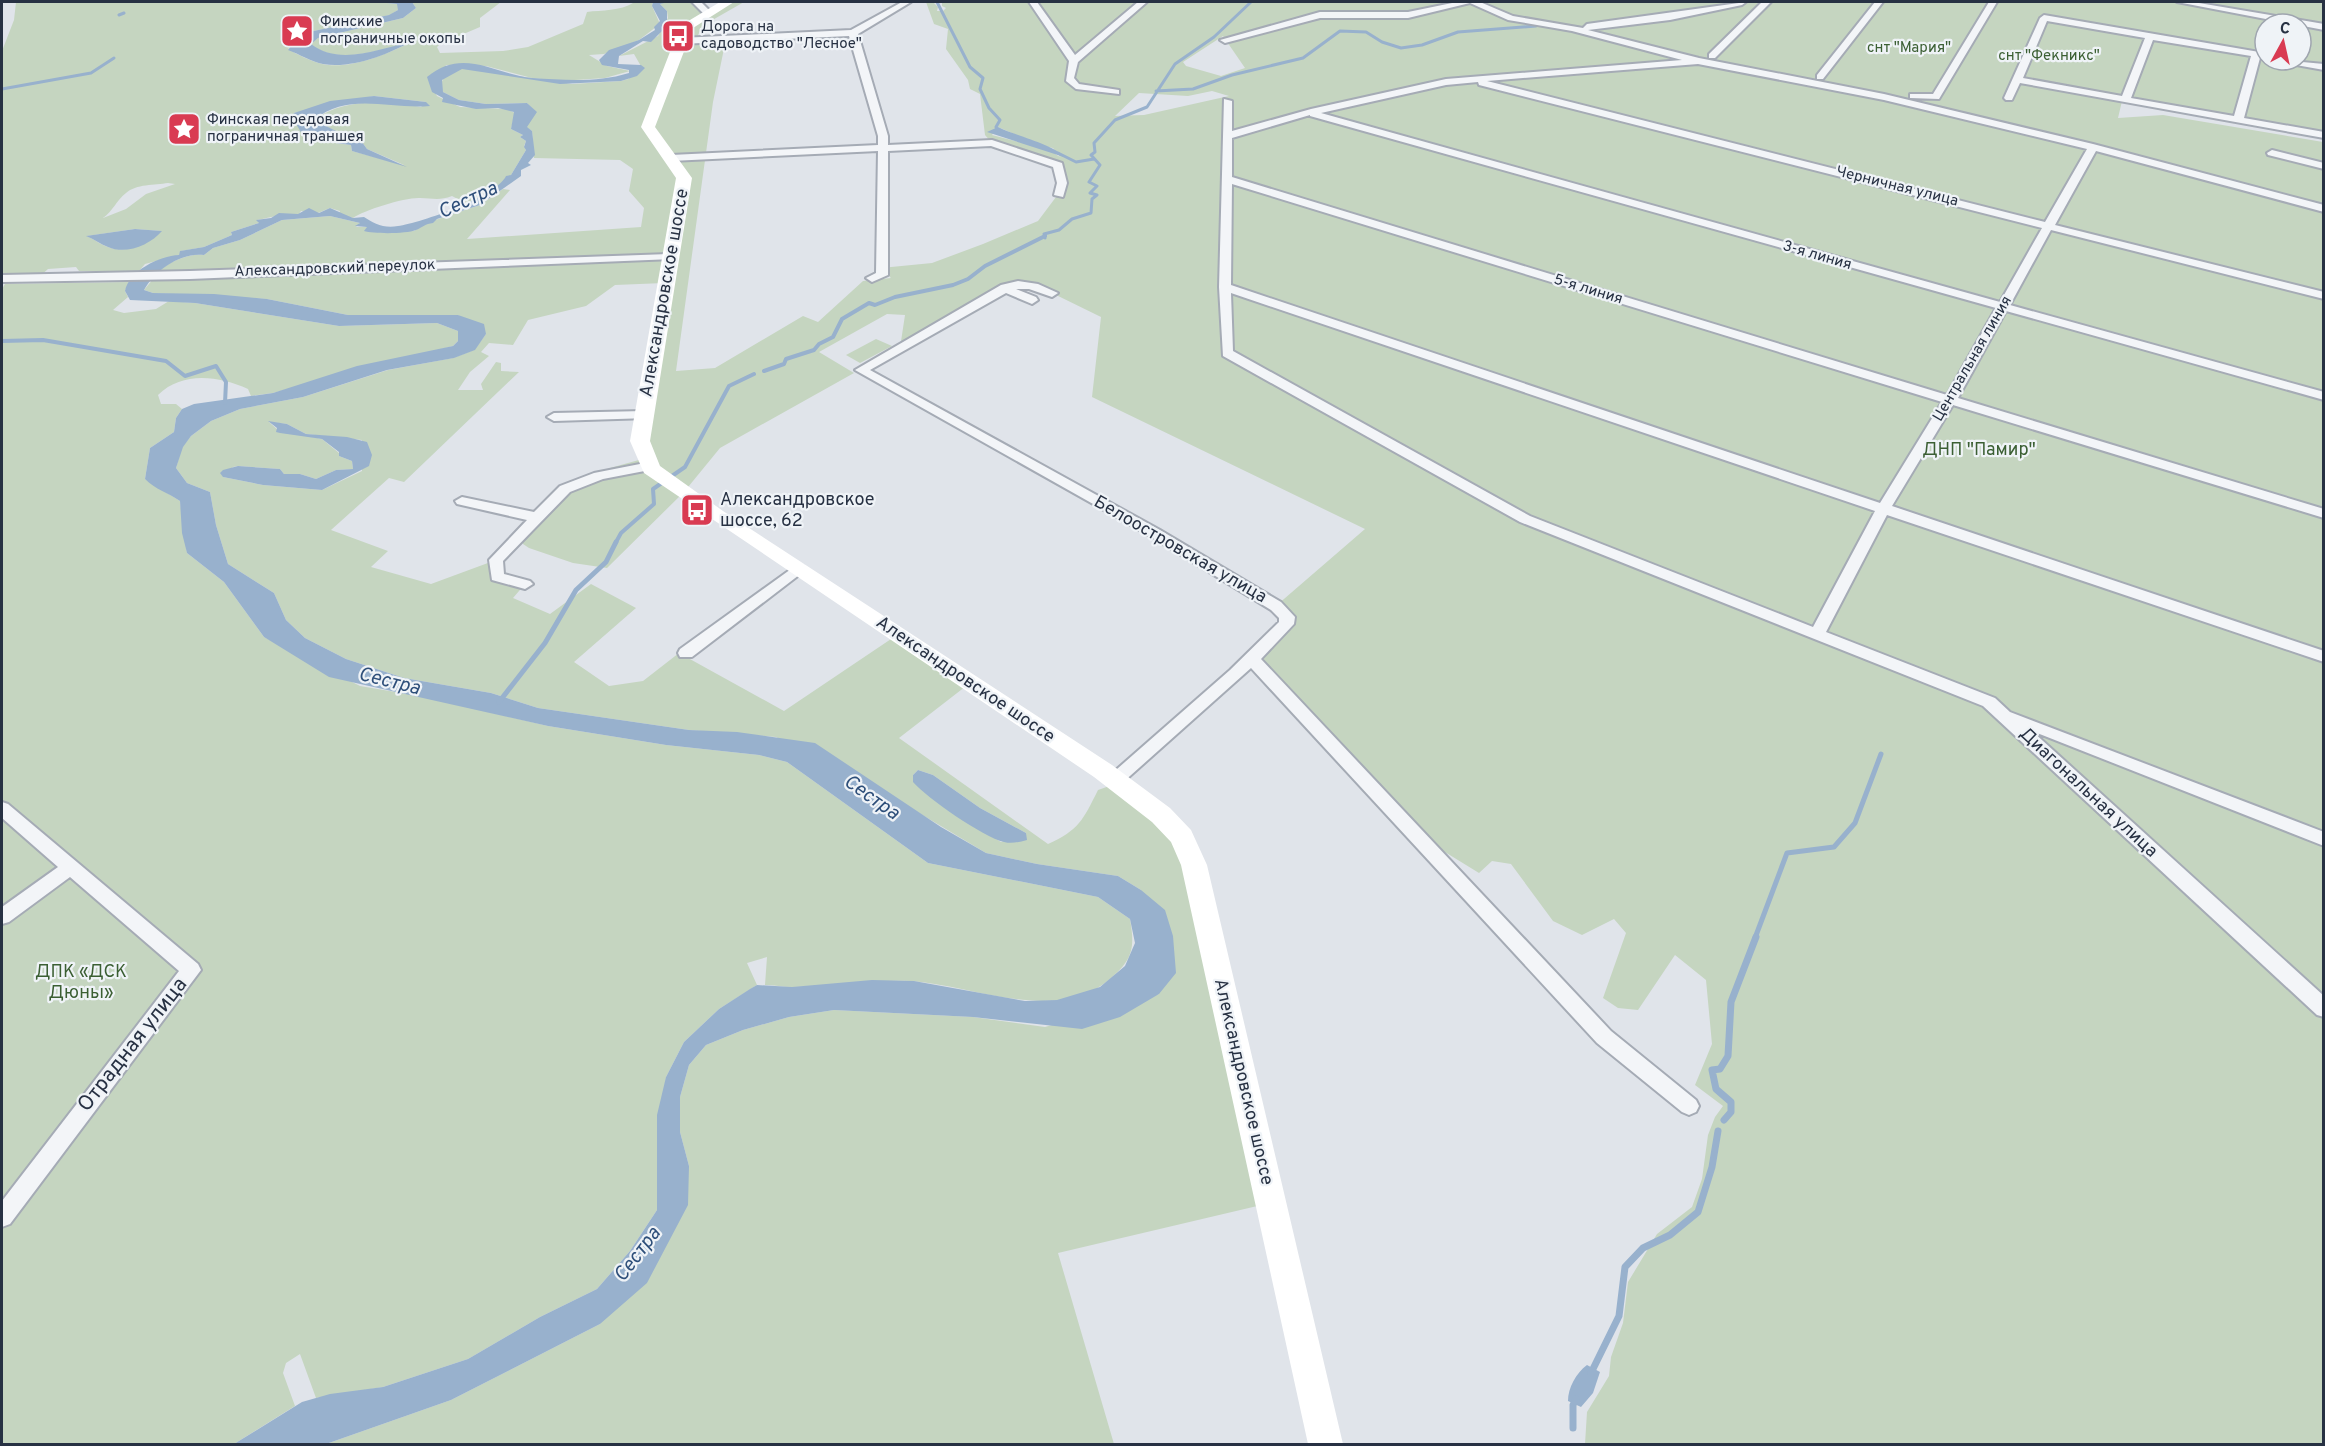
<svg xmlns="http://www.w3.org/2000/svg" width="2325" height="1446" font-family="Overpass,sans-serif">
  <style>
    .green { fill: #c5d5c0; fill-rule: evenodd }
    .water { fill: #98b1cd }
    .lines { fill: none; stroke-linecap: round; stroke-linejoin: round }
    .stream-far3 { stroke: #98b1cd; stroke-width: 3 }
    .stream-far2 { stroke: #98b1cd; stroke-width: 4 }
    .stream-far1 { stroke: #98b1cd; stroke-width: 5 }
    .stream { stroke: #98b1cd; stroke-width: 7 }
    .street-casing { stroke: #a5abb5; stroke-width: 4 }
    .street { fill: #f3f5f8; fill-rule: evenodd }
    .secondary { fill: #fff; fill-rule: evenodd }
    .labels { text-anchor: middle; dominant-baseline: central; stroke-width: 4.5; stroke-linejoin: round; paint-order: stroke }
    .far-poi-label { font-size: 15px; fill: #273143; stroke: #eff3f7; text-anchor: start }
    .far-park-label { font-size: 15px; fill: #3b5f33; stroke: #eff3f7 }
    .far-street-label { font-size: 15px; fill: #273143; stroke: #eff3f7 }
    .street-label { font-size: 18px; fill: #273143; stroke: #eff3f7 }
    .park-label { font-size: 18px; fill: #3b5f33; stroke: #eff3f7 }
    .poi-label { font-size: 18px; fill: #273143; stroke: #eff3f7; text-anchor: start }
    .water-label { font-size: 20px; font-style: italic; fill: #2e4f7a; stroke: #eff3f7 }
    .near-street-label { font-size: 21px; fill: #273143; stroke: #eff3f7 }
  </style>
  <rect width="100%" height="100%" fill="#e0e4ea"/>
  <path class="green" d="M16,2H377L398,4V10L390,15L309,32L288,49C298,55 311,61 322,64C348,70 385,55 407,44C376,50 338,66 310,44L318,38L403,18L416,8L412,2H501L480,18V27L440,44L437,47L440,53L503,51L528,47L583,24L587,12C601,10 621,11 633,3L631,2H653L652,6L660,24L639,40L604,54L589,55L607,66L630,71L605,78L561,81L532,78L486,66L446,65L436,94L437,96L460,107L507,109L515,113L511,129L523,135L520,137L526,141L524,146L526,150L511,175L499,185L467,204L452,196C439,201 432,198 420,198C406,197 364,210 353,218L339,214L340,211L330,208L318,213L301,211L299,214C283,214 272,217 257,220L259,223L231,232L232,235L204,247L181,251L179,255L145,264L139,271H79L76,267L48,269L38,278L2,279V51L14,20ZM374,96L426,102L421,107C384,100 345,98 313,120L346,136L359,138L367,149L404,165L352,151L351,145L320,141L294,113ZM168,183L175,184L146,194L126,209L103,218C113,211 116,201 126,193C136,184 155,185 168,183ZM135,229L161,231C150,244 125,254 108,247C101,245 94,239 87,236Z
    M665,2H702L712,10L728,2H744L702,26L696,40L726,39L713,102L676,371L715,368L803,316L818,322L863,281L891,278L881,268L932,263L983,244L1038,221L1059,193L1058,165L992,143L985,135L980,94L970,89L968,80L946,49L948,29L934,24L926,2H933L938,7L937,11H943L946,8L942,6V2H2323V135L2122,101L2118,118L2163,115L2323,142V1444H1585L1587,1412L1609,1376L1611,1357L1623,1323L1628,1282L1657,1234L1692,1207L1702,1179L1708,1135L1715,1117L1723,1106L1695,1085L1712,1044L1706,980L1675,955L1638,1010L1618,1008L1603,998L1626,933L1614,919L1582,935L1553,921L1511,864L1492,861L1479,873L1414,833L1254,658L1286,624L1277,605L1365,529L1092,397L1101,317L1052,293L1019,283L900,348L905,315L887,314L819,352L854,373L720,448L684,492L607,568L573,563L529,548L523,544L522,531L554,497L610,468L646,458L664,283L615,285L586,306L528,320L513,345L489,343L481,352L489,356L470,372L458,390H483L481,384L496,362L501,363V371L519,372L404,482L389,478L331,530L388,551L371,567L431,584L496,560L495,574L525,584L513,598L550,614L591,584L636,608L574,662L609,686L643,681L679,653L784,711L897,635L970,683L899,738L1048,844C1079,830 1083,820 1098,790L1118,783L1183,839L1270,1203L1058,1253L1114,1444H326L451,1400L600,1324L689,1166L680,1132V1097L689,1065L706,1045L743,1030L789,1017L834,1010L973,1017L1045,1027L1159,994L1141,890L1118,876L1037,864L986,853L904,804L776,737L689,730L538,708L491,693L404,678L346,659L305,638L286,620L274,593L228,564L216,525L210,492L187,483L176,468L182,447L191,436L211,421L240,409L303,397L388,370L453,358L474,350L486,334L458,315H348L267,299L153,293L144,290L153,279L663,255L192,273L158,272C169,261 190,253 204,255L213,248L240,240L282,220L330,216L360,223L356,227H367L372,232L414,231L426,223L480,205L503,189L510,190L467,239L641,227L644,208L629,191L633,169L620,160L534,158L532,131L526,127L536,112L527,103L486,104L459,100L443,92L440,86L444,77L458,69H470L572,84L621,81L628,79L642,68L634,54L619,56L658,36L668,18L667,11L660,4ZM2265,24H2301V60H2265ZM1223,36L1245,68L1221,76L1186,66L1183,62ZM1212,91L1229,96L1144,115L1115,116L1139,93L1188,96ZM998,127L1039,145L1053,148L1060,157L1049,150L992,135ZM269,422L287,424L306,434L362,440V471L322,490L263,485L223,477L233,467L238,466L280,469L284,474H300L316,479L336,470L353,469L352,461L339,456V453L322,439L278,430ZM918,770L933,775L980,808L1026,833L1001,842L950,810L913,775Z
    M129,282L125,291L128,297L113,310L124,313L156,309L169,301L195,303L339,326L437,323L458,331V341L453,346L273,393L251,396L248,389C218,376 183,371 158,395L161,404H176L182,409L176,418L174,432L150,448L145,479L180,501L187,553L224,582L264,637L360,686L425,697L548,726L666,745L759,755L787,762L928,863L1098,897L1130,919C1135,948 1133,959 1110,979C1055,1025 973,985 911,981C871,979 832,987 792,987C783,987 774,985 765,985L767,957L747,963L757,985L719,1009L684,1042L666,1077L657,1210L630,1251L597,1289L540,1317L468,1359L383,1387L316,1398L300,1354L286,1363L283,1373L295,1406L234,1444H2V289L5,284Z
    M876,339L892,346L860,363L846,355Z"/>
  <path class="water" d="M377,2H412L416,8L403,18L318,38L311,44C339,66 379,49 410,42C387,55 351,69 323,64C312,62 299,54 288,50L297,38L309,32L389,15L398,10L397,4Z
    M653,2H668L660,4L667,11V26L651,42L643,41L619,56L618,64L641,65L645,68L637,76L621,81L560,84L462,69L442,80L443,92L459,100L486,104L527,103L537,112L527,127L532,131L535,155L528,163L531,165L521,170V176L480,205L437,219L433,223C425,224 423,227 416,230C406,234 374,234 364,231L367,227L355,226L360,223L330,216L282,220L240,240L213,248L204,255C181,252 155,270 144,290L153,293L214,294L267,299L348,315H458L484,324L486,334L475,350L454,358L387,370L303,397L240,409L211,421L191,436L183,447L176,468L187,483L210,492L216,525L228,564L274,593L286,620L305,638L346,659L404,678L491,693L538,708L689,730L737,732L815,743L941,827L986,853L1037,864L1118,876L1141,890L1165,910L1173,936L1176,973L1159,994L1120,1017L1082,1029L973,1017L834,1010L789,1017L743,1030L706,1045L689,1065L680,1097V1132L689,1166L688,1205L647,1283L600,1324L451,1400L326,1444H234L302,1402L330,1394L383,1387L468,1359L540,1317L597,1289L630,1251L657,1210V1115L666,1077L684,1042L719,1009L750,989L757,985L792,987L872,980L914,981L1025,1001L1057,1000L1100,987L1125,966L1135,943L1130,919L1098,897L928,863L787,762L759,755L666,745L548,726L329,677L264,637L224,582L187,553L182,533L180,501C167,492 156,490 145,479L150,448L174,432L176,418L182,409L194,404L273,393L357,366L453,346L458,341V331L437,323L339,326L195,303L130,300L125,291C129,271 159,256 179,255L180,251L204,247L232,235L231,232L259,223L256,220L271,218L279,213L298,214L309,208L319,213L330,208L353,218L364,217C373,223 384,229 398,226C421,223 497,196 506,176L511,175L526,150L524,147L526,141L520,137L523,135L511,129L514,112L498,108L476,109L442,102L443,98L432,92L427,77C463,47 494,74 532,78C564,80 597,83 629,73V70L602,65L599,60L609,50L639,40L655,30L654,27L660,21L652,6Z
    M374,96L426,102L430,106C390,110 349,91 314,120L346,136L359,138L367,149L407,167L352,151L351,145L320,141L302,134L292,117L294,113L330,101Z
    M998,127C1011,134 1058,146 1064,157L987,132Z
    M135,229L162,231C150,245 126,255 108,247C100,244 94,239 86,236Z
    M268,421L287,424L306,434L347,437L367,442L372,455L369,466L322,490L263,485L223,477L220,473L223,470L238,466L280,469L284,474H300L316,479L336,470L353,469L352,461L339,456V452L322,439L280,433L276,432L277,428Z
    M918,770L933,775L980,808L1026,833L1027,840C1019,842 1012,844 1004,842C983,837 927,798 913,782V775Z
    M1587,1365L1600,1372L1593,1393L1581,1407L1568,1401C1568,1388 1576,1373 1587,1365Z"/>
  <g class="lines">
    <path class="stream-far3" d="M937,2L970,67L983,78L980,89L989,108L1000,120L996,127L999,132
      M119,15L124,13
      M2,89L91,73L114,58
      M1156,91L1193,89L1232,75L1303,58L1340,31L1366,32L1382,42L1401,48L1422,45L1458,32L1536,26
      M1058,153L1076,162L1094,159
      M1045,238L1044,234L1059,230L1072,219L1091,213L1092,199L1097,195L1090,193L1097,186L1089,182L1100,165L1091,155L1095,152L1094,143L1115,120L1147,107L1175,64L1214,37L1251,2"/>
    <path class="stream-far2" d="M2,341L43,340L166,361L185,376L216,366L226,382L225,403
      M764,371L784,364L786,359L814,350L819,344L833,337L842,319L869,303L875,305L895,297L953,285L968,279L985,266L1045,236
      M615,544L621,533L654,504L653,489L685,467L729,386L754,374"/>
    <path class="stream-far1" d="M499,702L545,643L576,590L606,562L616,542
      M1755,938L1787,853L1834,847L1855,823L1881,754"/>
    <path class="stream" d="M1724,1120L1731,1112V1102L1716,1089L1712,1070L1720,1069L1728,1056L1731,1002L1756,937
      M1591,1373L1619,1316L1625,1267L1643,1248L1670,1235L1698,1212L1712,1167L1718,1131
      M1573,1428V1405L1576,1399"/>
    <defs>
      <path id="street" d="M692,2H701L711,12L704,14Z
        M902,2H911L858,34L888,136V145L992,140L1062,163L1067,183L1063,197L1054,195L1057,183L1053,167L991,146L888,151V275L872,282L866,278L876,273L878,151L671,161L666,158L671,155L878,145V136L849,36L680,44L675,41L680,38L851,30Z
        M1029,2H1037L1075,55L1138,2H1147L1078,62L1074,78L1079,84L1119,90V94L1076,89L1066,81L1069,61Z
        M1457,2H1480L1513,16L1583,28L1587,24L1746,2L1742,5L1670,20L1588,30L1699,58L1884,94L2093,144L2324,205V212L2096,151L2055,225L2324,292V299L2051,230L2010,305L2324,392V400L2006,311L1958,398L2324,509V518L1953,405L1892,506L2324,651V662L1887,515L1826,632L1995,698L2010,712L2324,832V846L2032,731L2324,996V1017L2317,1015L1983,706L1520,522L1223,356L1219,287L1224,99L1232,101V131L1311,109L1446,79L1682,60L1572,31L1508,20L1470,3L1408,18H1320L1225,43L1220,40L1320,12H1408ZM1698,64L1884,100L2087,149L2045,222L1487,81ZM1478,82L1479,85L2042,228L2000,302L1321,113L1446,85ZM1310,115V116L1996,308L1947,395L1232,177V138ZM1232,184L1942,402L1880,503L1231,285ZM1231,293L1875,511L1813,627L1530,516L1233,351Z
        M1762,2H1771L1715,58H1709V54Z
        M1875,2H1883L1823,79H1817V75Z
        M1989,2H1997L1939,99L1910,98V94H1933Z
        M2177,2H2193L2324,24V30Z
        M2044,15L2265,53V59L2260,58L2244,118L2324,132V138L2020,83L2012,100H2006L2004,98L2040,18ZM2047,21L2145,38L2122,96L2023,78ZM2153,40L2251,56L2234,116L2131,98Z
        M2280,60L2324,64V70L2285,63Z
        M2272,150L2324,163V169L2268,155L2267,153Z
        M669,254L675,257L673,259L190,279L2,282V275L190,271Z
        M1018,281L1038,284L1058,293L1052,297L1029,289H1016L1036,297L1038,300L1032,304L1006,293L870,370L1160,530L1281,602L1295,617L1294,624L1261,659L1611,1031L1696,1100L1699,1106L1696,1112L1689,1115L1682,1112L1597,1043L1251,668L1121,784H1109L1106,780L1109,776L1230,670L1279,622V618L1271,610L1150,536L855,370L1001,285Z
        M644,411L649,412V418L554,421L547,417L554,413Z
        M650,462L657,466L655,469L603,479L570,492L503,561L504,574L530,581L533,584L525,589L492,580L489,560L527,520L457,504L455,501L462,497L534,512L560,486L594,473Z
        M798,564L803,566L805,569L803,572L692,657H680L678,653L680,649Z
        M2,802L8,804L198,964L201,970L10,1224L2,1227V1201L179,971L70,877L9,922L2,924V907L58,867L2,818Z"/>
    </defs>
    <use href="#street" class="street-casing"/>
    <use href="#street" class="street"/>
    <path class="secondary" d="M720,2H734L693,28L655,127L692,178L650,441L660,466L723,511L1112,765L1170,808L1191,830L1207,865L1343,1444H1308L1181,865L1171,842L1152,822L1094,777L644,473L630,441L676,178L641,127L680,26Z"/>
  </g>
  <defs>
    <symbol id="sight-square" viewBox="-11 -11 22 22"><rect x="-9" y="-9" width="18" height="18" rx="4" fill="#d93b52" stroke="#eff3f7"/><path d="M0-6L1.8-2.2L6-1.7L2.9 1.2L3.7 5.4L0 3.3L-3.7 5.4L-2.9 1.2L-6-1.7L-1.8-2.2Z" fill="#fff"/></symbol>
    <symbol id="bus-square" viewBox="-11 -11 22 22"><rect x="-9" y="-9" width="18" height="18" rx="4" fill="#d93b52" stroke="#eff3f7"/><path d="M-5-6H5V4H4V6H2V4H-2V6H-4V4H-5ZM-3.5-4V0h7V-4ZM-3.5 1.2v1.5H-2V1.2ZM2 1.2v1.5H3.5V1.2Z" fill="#fff"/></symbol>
  </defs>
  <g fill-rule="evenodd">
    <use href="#sight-square" x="278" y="12" width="38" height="38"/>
    <use href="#bus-square" x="659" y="17" width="38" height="38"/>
    <use href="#sight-square" x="165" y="110" width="38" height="38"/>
    <use href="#bus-square" x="678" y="491" width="38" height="38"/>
  </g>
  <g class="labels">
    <g class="far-poi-label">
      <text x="320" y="22">Финские<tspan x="320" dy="17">пограничные окопы</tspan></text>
      <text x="701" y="27">Дорога на<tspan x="701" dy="17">садоводство "Лесное"</tspan></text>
      <text x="207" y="120">Финская передовая<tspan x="207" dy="17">пограничная траншея</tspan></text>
    </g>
    <g class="far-park-label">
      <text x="1909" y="48">снт "Мария"</text>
      <text x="2049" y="56">снт "Фекникс"</text>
    </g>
    <g class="far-street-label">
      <text transform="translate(1897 187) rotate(14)">Черничная улица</text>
      <text transform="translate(1817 256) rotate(16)">3-я линия</text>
      <text transform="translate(335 269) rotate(-2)">Александровский переулок</text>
      <text transform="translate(1588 290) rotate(17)">5-я линия</text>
      <text transform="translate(1973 359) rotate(-60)">Центральная линия</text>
    </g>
    <g class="street-label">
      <text transform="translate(665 293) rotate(-80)">Александровское шоссе</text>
      <text transform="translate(1180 550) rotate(30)">Белоостровская улица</text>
      <text transform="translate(965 680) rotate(34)">Александровское шоссе</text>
      <text transform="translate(2088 793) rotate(43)">Диагональная улица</text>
      <text transform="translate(1243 1082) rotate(77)">Александровское шоссе</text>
    </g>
    <g class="park-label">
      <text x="1979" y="450">ДНП "Памир"</text>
      <text x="81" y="972">ДПК «ДСК<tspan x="81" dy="21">Дюны»</tspan></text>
    </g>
    <g class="poi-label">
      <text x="720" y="500">Александровское<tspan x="720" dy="21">шоссе, 62</tspan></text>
    </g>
    <g class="water-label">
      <text transform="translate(468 201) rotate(-25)">Сестра</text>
      <text transform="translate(389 682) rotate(14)">Сестра</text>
      <text transform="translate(871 798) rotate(35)">Сестра</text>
      <text transform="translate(638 1255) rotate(-53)">Сестра</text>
    </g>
    <g class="near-street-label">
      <text transform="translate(133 1045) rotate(-52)">Отрадная улица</text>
    </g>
  </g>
  <rect width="2325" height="1446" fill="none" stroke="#273143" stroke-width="6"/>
  <g transform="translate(2283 42) rotate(8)"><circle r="28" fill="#eff3f7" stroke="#9fa5af" stroke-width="1.5"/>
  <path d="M0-4.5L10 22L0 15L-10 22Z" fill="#d93b52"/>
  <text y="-9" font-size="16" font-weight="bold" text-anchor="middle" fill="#273143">С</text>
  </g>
</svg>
